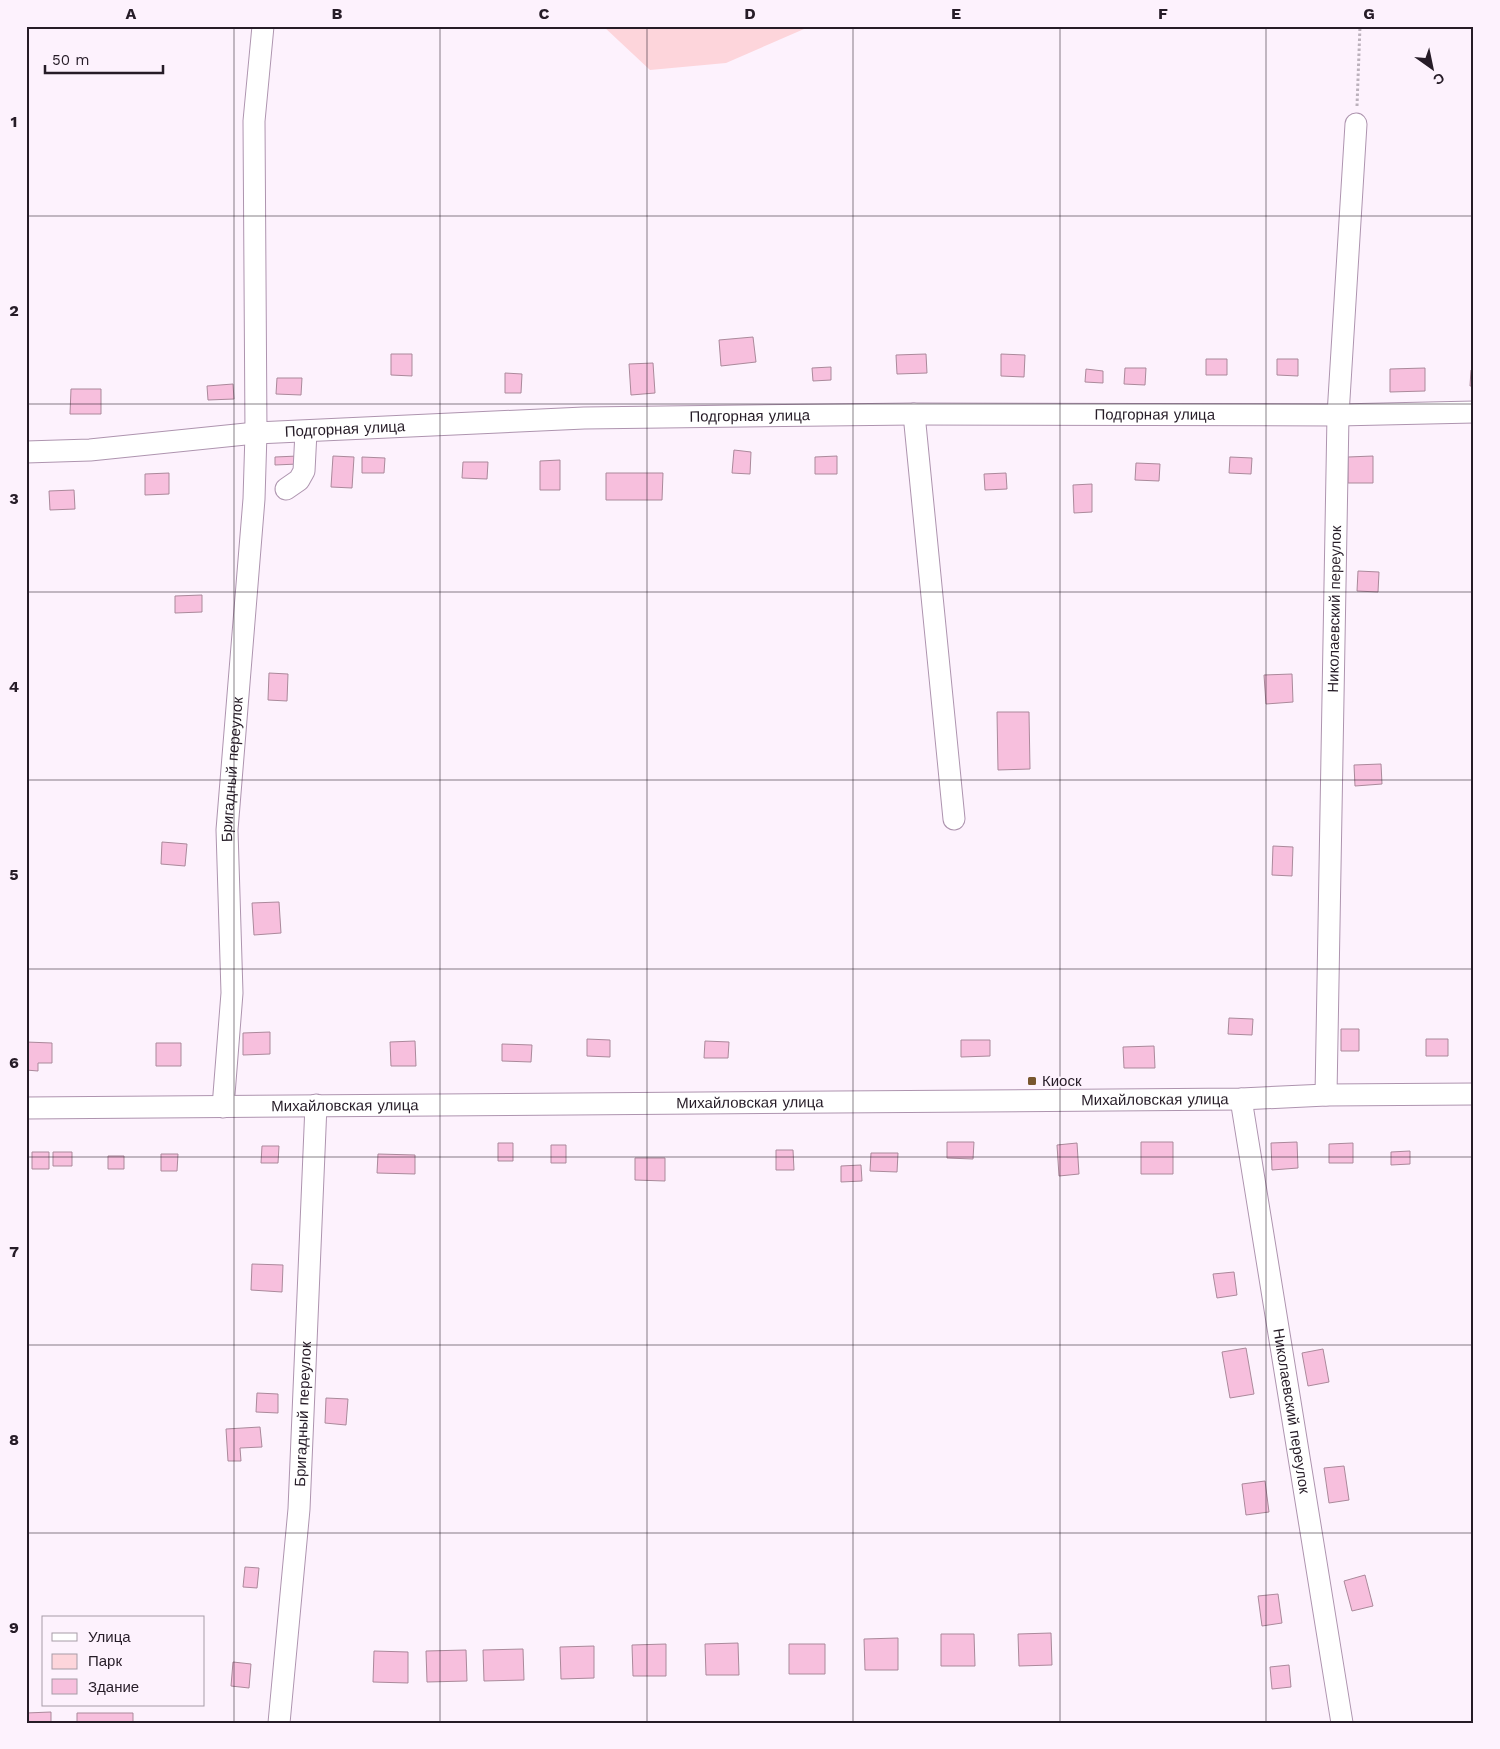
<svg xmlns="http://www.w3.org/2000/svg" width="1500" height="1749" font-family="'Work Sans',sans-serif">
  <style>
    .green { fill: #fdd5db }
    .building { fill: #f7bfdd; stroke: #ab899b }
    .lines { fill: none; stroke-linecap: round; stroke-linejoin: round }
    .minor-casing { stroke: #ae94af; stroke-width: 23 }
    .path { stroke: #bcb1bc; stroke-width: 3; stroke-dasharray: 2.5 2.5; stroke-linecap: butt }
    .minor { stroke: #fff; stroke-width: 21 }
    .grid { fill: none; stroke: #261c27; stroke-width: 1; stroke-opacity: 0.55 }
    .poi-dot { fill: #78572e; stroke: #fdf2fd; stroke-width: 2 }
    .labels { text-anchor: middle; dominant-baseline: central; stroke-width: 4; stroke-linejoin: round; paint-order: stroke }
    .street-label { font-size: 15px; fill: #261c27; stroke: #fdf2fd }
    .poi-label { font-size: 15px; fill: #261c27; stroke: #fdf2fd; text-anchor: start }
    .neatline { fill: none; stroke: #261c27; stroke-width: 2 }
    .grid-label { font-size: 16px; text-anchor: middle; font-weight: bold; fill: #261c27 }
  </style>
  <rect width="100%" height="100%" fill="#fdf2fd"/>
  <path class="green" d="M603,26H811L726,63L650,70Z"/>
  <path class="building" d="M753,337L756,362L721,366L719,340Z
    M391,354H412V376L391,375Z
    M926,354L927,373L897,374L896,355Z
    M1001,354L1025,355L1024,377L1001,376Z
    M1206,359H1227V375H1206Z
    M1277,359H1298V376L1277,375Z
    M653,363L655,393L631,395L629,364Z
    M831,367V380L813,381L812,368Z
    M1125,368H1146L1145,385L1124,384Z
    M1425,368V391L1390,392V369Z
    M1086,369L1103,371V383L1085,382Z
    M1471,370H1474V386H1470Z
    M505,373L522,374L521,393H505Z
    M277,378H302L301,395L276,394Z
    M233,384L234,399L208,400L207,386Z
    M71,389H101V414H70Z
    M734,450L751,452L750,474L732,473Z
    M298,456V464L275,465V457Z
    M333,456L354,457L352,488L331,487Z
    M837,456V474H815V457Z
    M1373,456V483H1348V457Z
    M362,457L385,458L384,473H362Z
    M1230,457L1252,458L1251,474L1229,473Z
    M560,460V490H540V461Z
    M463,462H488L487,479L462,478Z
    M1136,463L1160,464L1159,481L1135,480Z
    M169,473V494L145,495V474Z
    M606,473H663L662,500H606Z
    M1006,473L1007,489L985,490L984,474Z
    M1092,484V512L1074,513L1073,485Z
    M74,490L75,509L50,510L49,491Z
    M1358,571L1379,572L1378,592L1357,591Z
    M202,595V612L175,613V596Z
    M269,673L288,674L287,701L268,700Z
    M1292,674L1293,702L1266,704L1264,675Z
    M997,712H1029L1030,769L998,770Z
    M1381,764L1382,784L1355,786L1354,765Z
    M162,842L187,844L185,866L161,864Z
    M1273,846L1293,847L1292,876L1272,875Z
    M279,902L281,933L254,935L252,903Z
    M1229,1018L1253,1019L1252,1035L1228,1034Z
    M1341,1029H1359V1051H1341Z
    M270,1032V1054L243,1055V1033Z
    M587,1039L610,1040V1057L587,1056Z
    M1426,1039H1448V1056H1426Z
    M961,1040H990V1056L961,1057Z
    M415,1041L416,1066H391L390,1042Z
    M705,1041L729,1042L728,1058H704Z
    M26,1042L52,1043V1063H38V1071L26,1070Z
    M156,1043H181V1066H156Z
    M502,1044L532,1045L531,1062L502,1061Z
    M1154,1046L1155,1068H1124L1123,1047Z
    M947,1142H974L973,1159L947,1158Z
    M1141,1142H1173V1174H1141Z
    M1297,1142L1298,1168L1272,1170L1271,1143Z
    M498,1143H513V1161H498Z
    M1077,1143L1079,1174L1059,1176L1057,1145Z
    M1353,1143V1163H1329V1144Z
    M551,1145H566V1163H551Z
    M262,1146H279L278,1163H261Z
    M776,1150H793L794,1170H776Z
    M1410,1151V1164L1391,1165V1152Z
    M32,1152H49V1169H32Z
    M53,1152H72V1166H53Z
    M871,1153H898L897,1172L870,1171Z
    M161,1154H178L177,1171H161Z
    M378,1154L415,1155V1174L377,1173Z
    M108,1156H124V1169H108Z
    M635,1158H665V1181L635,1180Z
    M861,1165L862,1181L841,1182V1166Z
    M252,1264L283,1265L282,1292L251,1290Z
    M1234,1272L1237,1295L1217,1298L1213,1274Z
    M1246,1348L1254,1394L1230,1398L1222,1352Z
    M1323,1349L1329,1382L1308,1386L1302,1353Z
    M257,1393L278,1394V1413L256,1412Z
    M326,1398L348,1399L346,1425L325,1423Z
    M260,1427L262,1447L240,1448L241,1461H228L226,1429Z
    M1344,1466L1349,1500L1329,1503L1324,1468Z
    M1265,1481L1269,1512L1246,1515L1242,1484Z
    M245,1567L259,1568L257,1588L243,1587Z
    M1365,1575L1373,1606L1352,1611L1344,1581Z
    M1278,1594L1282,1623L1262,1626L1258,1596Z
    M1051,1633L1052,1665L1019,1666L1018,1634Z
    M941,1634H974L975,1666H941Z
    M898,1638V1670H865L864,1639Z
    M738,1643L739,1675H706L705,1644Z
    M666,1644V1676H633L632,1645Z
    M789,1644H825V1674H789Z
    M594,1646V1678L561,1679L560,1647Z
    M523,1649L524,1680L484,1681L483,1650Z
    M466,1650L467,1681L427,1682L426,1651Z
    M374,1651L408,1652V1683L373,1682Z
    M233,1662L251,1664L249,1688L231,1686Z
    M1289,1665L1291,1687L1272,1689L1270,1667Z
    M51,1712V1723H26V1713Z
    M77,1713H133V1723H77Z"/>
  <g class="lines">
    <defs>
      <g id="minor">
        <path d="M914,414L954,819"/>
        <path id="s1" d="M26,452L90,450L256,433L584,418L914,414L1338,415L1474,412"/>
        <path d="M286,489L299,480L304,471L306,432"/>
        <path id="s2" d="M1326,1095L1338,415L1356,124"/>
        <path id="s3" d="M1241,1099L1342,1723"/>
        <path id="s4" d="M223,1107L232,993L227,830L254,499L256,433L254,121L263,26"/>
        <path id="s5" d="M26,1108L1241,1099L1326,1095L1474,1094"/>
        <path id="s6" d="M279,1723L299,1509L316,1105"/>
      </g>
    </defs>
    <use href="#minor" class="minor-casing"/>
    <path class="path" d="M1357,106L1360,26"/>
    <use href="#minor" class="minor"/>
  </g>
  <path class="grid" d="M234,26V1723M440,26V1723M647,26V1723M853,26V1723M1060,26V1723M1266,26V1723M26,216H1474M26,404H1474M26,592H1474M26,780H1474M26,969H1474M26,1157H1474M26,1345H1474M26,1533H1474"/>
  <rect class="poi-dot" x="1027" y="1076" width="10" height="10" rx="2.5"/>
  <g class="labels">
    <g class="street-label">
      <text stroke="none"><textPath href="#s1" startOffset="1130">Подгорная улица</textPath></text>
      <text stroke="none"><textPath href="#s1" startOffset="725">Подгорная улица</textPath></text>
      <text stroke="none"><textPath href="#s1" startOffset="320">Подгорная улица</textPath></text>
      <text stroke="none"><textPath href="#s2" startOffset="486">Николаевский переулок</textPath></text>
      <text stroke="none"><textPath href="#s4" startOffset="338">Бригадный переулок</textPath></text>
      <text stroke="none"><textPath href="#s5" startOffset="1129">Михайловская улица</textPath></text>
      <text stroke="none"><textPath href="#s5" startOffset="724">Михайловская улица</textPath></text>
      <text stroke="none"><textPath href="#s5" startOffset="319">Михайловская улица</textPath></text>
      <text stroke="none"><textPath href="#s3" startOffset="316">Николаевский переулок</textPath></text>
      <text stroke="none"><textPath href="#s6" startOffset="310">Бригадный переулок</textPath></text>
    </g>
    <g class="poi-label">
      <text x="1042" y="1081">Киоск</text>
    </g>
  </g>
  <rect width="1500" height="1749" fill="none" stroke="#fdf2fd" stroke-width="55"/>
  <rect x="42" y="1616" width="162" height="90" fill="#fdf2fd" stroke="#a79ca7"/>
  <rect x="52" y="1633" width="25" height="8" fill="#ffffff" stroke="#a79ca7"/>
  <text x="88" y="1642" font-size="15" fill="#261c27">Улица</text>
  <rect x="52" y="1654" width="25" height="15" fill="#fdd5db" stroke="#a79ca7"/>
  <text x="88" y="1666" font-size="15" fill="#261c27">Парк</text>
  <rect x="52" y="1679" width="25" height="15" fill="#f7bfdd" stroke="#a79ca7"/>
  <text x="88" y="1692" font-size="15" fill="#261c27">Здание</text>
  <g transform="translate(1432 68) rotate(147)" stroke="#fdf2fd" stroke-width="4" paint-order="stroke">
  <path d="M0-4L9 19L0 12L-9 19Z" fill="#261c27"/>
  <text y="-8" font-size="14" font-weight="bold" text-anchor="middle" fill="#261c27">С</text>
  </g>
  <path d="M45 65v8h118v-8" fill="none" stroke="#261c27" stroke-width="2.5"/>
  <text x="52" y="65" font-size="15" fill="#261c27" stroke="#fdf2fd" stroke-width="4" paint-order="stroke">50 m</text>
  <rect x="28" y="28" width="1444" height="1694" class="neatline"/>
  <g class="grid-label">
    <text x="131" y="19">A</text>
    <text x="337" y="19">B</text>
    <text x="544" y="19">C</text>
    <text x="750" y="19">D</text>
    <text x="956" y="19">E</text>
    <text x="1163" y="19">F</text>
    <text x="1369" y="19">G</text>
    <text x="14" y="127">1</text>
    <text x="14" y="316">2</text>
    <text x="14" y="504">3</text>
    <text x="14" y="692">4</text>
    <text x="14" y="880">5</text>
    <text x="14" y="1068">6</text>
    <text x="14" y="1257">7</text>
    <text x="14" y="1445">8</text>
    <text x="14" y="1633">9</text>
  </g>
</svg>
